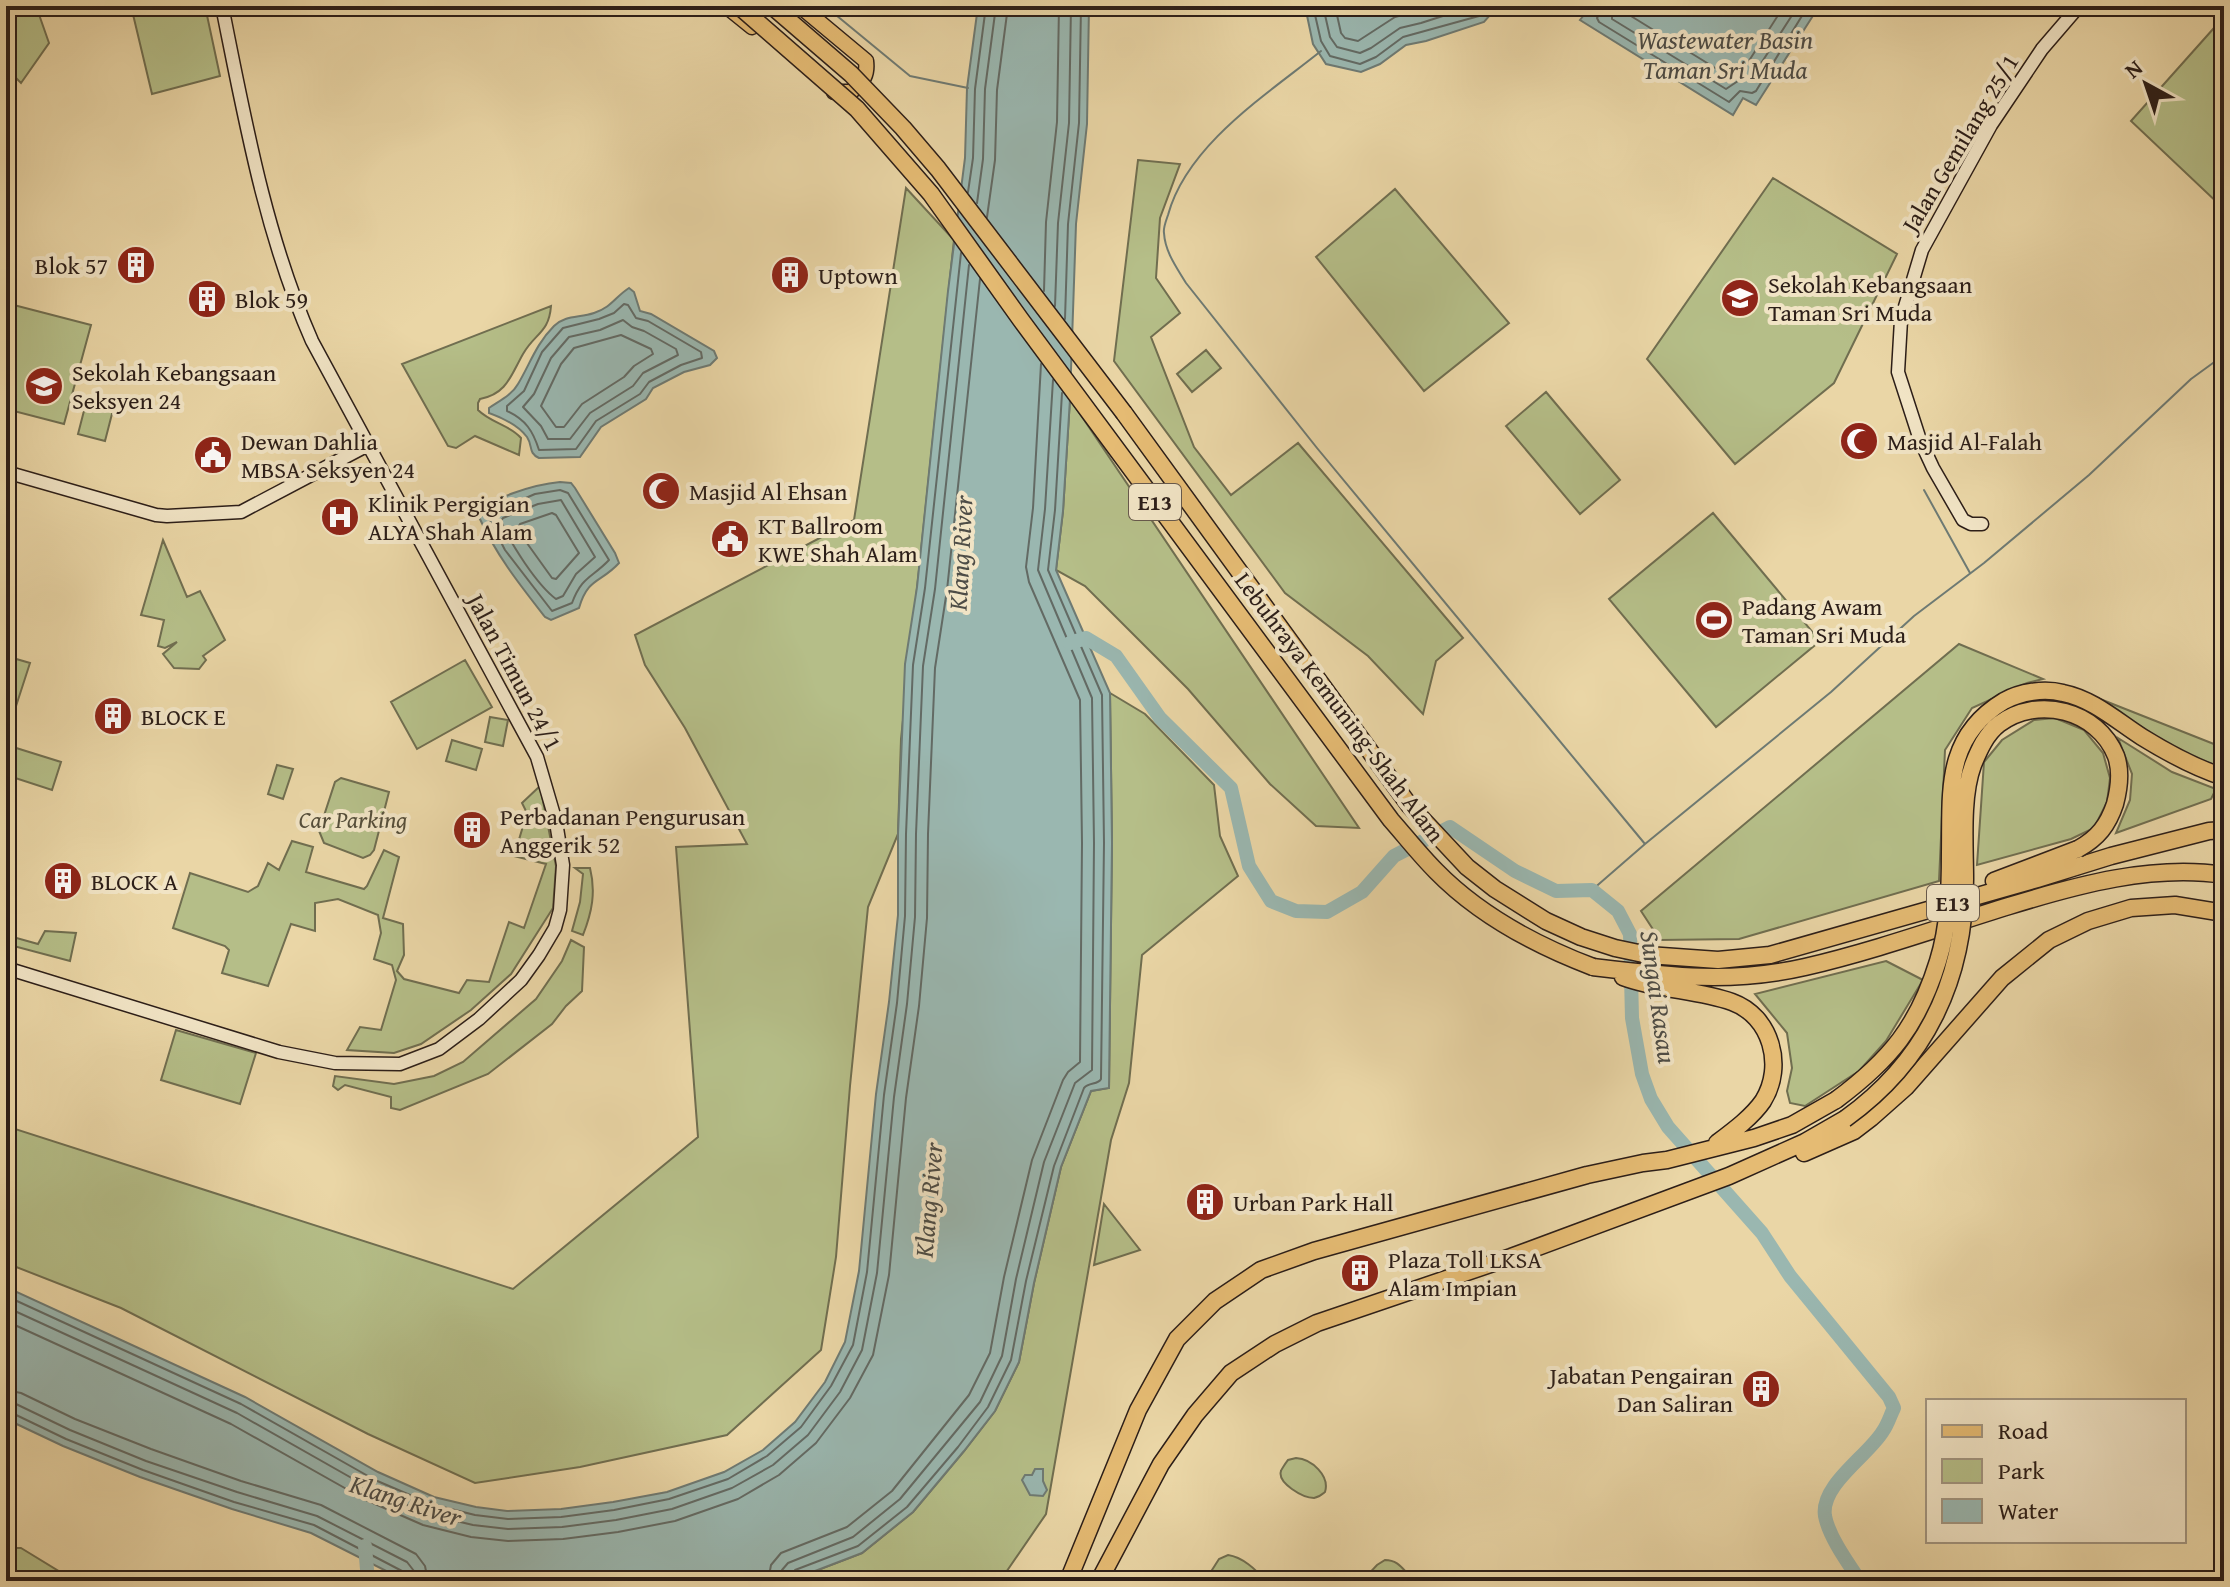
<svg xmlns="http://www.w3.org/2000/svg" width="2230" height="1587" font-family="'Gentium Book Plus',serif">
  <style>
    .green { fill: #b5be88; stroke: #706e50; stroke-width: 2 }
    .water { fill: #9ab7b0; stroke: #6e7a73; stroke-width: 2 }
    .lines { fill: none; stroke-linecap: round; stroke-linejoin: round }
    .shore { stroke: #636a64; stroke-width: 2 }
    .stream { stroke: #6e7a73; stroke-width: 2 }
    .river { stroke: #9ab7b0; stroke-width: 14 }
    .secondary-casing { stroke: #2c1e18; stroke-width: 15 }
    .primary-casing { stroke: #2c1e18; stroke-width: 17 }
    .highway-casing { stroke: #2c1e18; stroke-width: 19 }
    .secondary { stroke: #f1e4c5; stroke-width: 12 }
    .primary { stroke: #e5bb73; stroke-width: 14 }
    .highway { stroke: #e5bb73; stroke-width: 16 }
    .highway-bridge-casing { stroke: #2c1e18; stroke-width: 19; stroke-linecap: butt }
    .highway-bridge { stroke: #e5bb73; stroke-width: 16 }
    .labels { text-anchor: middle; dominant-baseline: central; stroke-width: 8; stroke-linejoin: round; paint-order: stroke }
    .shield { fill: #f1e4c5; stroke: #67594c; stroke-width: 2 }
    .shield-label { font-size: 22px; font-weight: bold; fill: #2c1e18 }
    .street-label { font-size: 24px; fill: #2c1e18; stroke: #f1e4c5 }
    .poi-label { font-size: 24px; fill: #2c1e18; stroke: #f1e4c5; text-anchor: start }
    .park-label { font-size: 24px; font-style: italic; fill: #554e3a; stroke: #f1e4c5 }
    .water-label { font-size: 26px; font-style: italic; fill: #4d4c46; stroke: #f1e4c5 }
  </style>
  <rect width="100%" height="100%" fill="#ead6a6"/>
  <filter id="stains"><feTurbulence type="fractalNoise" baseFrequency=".0025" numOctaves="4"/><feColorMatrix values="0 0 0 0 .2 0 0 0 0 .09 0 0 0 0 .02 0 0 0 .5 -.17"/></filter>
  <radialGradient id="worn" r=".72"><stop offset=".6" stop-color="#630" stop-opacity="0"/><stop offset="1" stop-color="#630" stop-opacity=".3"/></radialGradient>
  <path class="green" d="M6,6H36L49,43L21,83L6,68Z
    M131,6H205L220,76L152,94Z
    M2222,19L2224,22V209L2131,121Z
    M1138,160L1180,164L1160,218L1156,278L1180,313L1151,337L1194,447L1231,495L1298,443L1463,638L1436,661L1423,714L1368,656L1285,593L1114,361Z
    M1773,178L1897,254L1834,383L1735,464L1647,359Z
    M906,188L954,240L901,739L898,834L868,907L850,1086L836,1257L821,1350L727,1435L580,1467L475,1483L368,1434L121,1308L6,1263V1126L513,1289L698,1137L676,847L747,844L685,728L645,665L635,635L854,520Z
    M1395,189L1509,323L1424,391L1316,257Z
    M6,303L91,325L64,424L6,409Z
    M551,306C549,333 535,333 523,354C511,375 507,394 480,399L478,403V410C491,423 510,425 521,438L519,455L475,436L456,448L448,446L402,364Z
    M1206,350L1221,368L1192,392L1177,374Z
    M1546,392L1620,480L1580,514L1506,426Z
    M1070,399L1359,828L1316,826L1270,784L1188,689L1085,586L1056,570L1063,511Z
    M86,403L113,410L105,441L78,434Z
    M1713,513L1820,641L1716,727L1609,599Z
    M163,540L187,597L200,591L225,640L203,656L206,660L199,669L174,668L163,654L177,642L165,648L158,646L164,620L141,615Z
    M1959,644L2043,679L2027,683L1972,708L1945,750L1939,881L1739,939L1660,940L1641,911Z
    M6,656L30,663L6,737Z
    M465,660L492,707L417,749L391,702Z
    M1110,693L1145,714L1214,785L1220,836L1238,876L1142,955L1129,1083L1111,1140L1046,1514L1000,1581H789L862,1553L913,1512L964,1451L995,1411L1019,1362L1034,1283L1061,1167L1091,1091L1109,1088L1112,843Z
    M2095,697L2224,748V768L2185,755Z
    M490,717L508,720L503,746L485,742Z
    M2055,718L2084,730L2103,753L2110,778L2107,802L2094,828L2071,839L1977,865L1984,762L2002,740L2034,720Z
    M2118,738L2172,772L2216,789L2211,799L2116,833L2130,800L2132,774Z
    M452,740L482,749L476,770L446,761Z
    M13,747L61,762L52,790L6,775V767Z
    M277,765L293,769L283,799L268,794Z
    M341,778L389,792L374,850L370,855L363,858L324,843L319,831L335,782Z
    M540,786L556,866L553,908L511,974L471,1010L421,1044L394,1053L347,1050L360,1027L381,1030L396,980L392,965L374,959L381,933L378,915L338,899L315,903V931L291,924L268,986L222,973L229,950L225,946L173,928L190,873L248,892L258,886L268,863L279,870L292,841L313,847L306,872L364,889L367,886L384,850L399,857L383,918L403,924L404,955L397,971L404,979L459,993L467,980L489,982L509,922L524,928L546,864L514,856L527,813L522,803Z
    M575,868H590C596,892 592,912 583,935L572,931L580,902L583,874Z
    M45,931L76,933L70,961L6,944V935L38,944Z
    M571,940L584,947L582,991L566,1006L552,1024L488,1074L400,1110L391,1108V1097L345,1085L338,1090L333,1086L335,1076L394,1084L434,1076L463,1062L536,999L562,961Z
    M1886,961L1923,980L1886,1041L1859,1071L1805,1106L1790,1103L1787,1091L1792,1068L1787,1033L1755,994Z
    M176,1030L256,1053L240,1104L161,1080Z
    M1104,1204L1140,1250L1094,1265Z
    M1296,1458C1312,1459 1330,1476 1325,1492C1320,1496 1319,1497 1314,1498C1303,1498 1277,1483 1281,1471C1281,1470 1287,1461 1288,1460Z
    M21,1548L65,1575L58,1581H6V1548Z
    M1228,1555C1242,1557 1256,1569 1265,1581H1205L1219,1559Z
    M1385,1560C1395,1560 1400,1565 1406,1572V1581H1362L1377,1565Z"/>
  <path class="water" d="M978,6H1089L1087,124L1076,224L1070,399L1063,511L1056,570L1110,693L1112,843L1109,1088L1091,1091L1061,1167L1034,1283L1019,1362L995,1411L964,1451L913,1512L862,1553L789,1581H406L311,1533L232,1509L140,1477L63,1446L6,1419V1287L245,1397L378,1472L434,1497L476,1507L507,1511L561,1509L613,1502L667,1492L724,1472L763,1450L795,1422L825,1382L845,1342L859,1271L876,1094L889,1002L898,915V834L905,664L917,587L948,291L965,158L967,88Z
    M1305,6H1498L1484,22L1426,41L1406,45L1380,64L1361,72L1326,64L1313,44Z
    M1600,6H1816V11L1756,105L1743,98L1733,115L1580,20L1584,15Z
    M629,288L634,292L640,311L651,314L714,351L717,358L710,365L684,372L653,388L646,399L601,427L580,457L539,458C528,453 533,446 527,437C518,425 503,418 489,413V408C499,401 512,395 518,384C530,364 536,344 554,326C565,315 579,318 594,313C612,307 615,297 629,288Z
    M560,482L571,483L575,488L615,553L619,563C601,583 588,577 579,608L551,620L545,617C520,585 496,555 479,517C486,497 539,484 560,482Z
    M1035,1469H1043V1481L1047,1490L1043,1496L1030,1495L1022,1480L1025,1475H1032Z"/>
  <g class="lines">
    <path class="shore" d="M1313,6L1321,41L1330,56L1360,64L1376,57L1403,37L1479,16L1487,6
      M1323,6L1330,37L1337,47L1360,53L1371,48L1400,28L1421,23L1474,6
      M1335,6L1341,33L1345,38L1358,41L1395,17L1436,6
      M1602,6L1601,11L1597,18L1599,22L1729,102L1740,91L1752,93L1756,91L1808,6
      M1612,6V19L1726,89L1738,81L1751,79L1798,6
      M1624,6L1626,13L1725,74L1745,67L1784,6
      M968,192L973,158L975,89L986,6
      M977,203L983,159L985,89L996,6
      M987,217L995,160L997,90L1008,6
      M1044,291L1046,222L1057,122L1059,6
      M624,304L628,305L636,318L648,321L701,352L702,358L681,365L649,382L640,394L596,421L576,449L539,450C533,431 526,420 507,411V406L524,391L542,352L563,328L599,319L614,313Z
      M1055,306L1058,223L1069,123L1071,6
      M1065,319L1068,224L1079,123L1081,6
      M623,320L632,327L644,331L676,349L678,355L643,373L633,386L590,413L570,439H548L541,426L523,407L534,394L551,358L569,337L600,330Z
      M621,335L651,349L653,354L634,366L624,377L582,404L564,427H556L541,406L561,364L574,348Z
      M560,490L568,493L609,560C592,578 582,576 572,603L552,611L505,550L488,517L493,512L535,494Z
      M561,500L595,557L576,574L563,596L556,599C537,585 510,543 501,521L503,518L538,504Z
      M552,513L556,515L579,553L556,579L552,578L524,539L518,528L520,524Z
      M6,1296L241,1404L375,1480L431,1504L475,1515L508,1519L561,1517L614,1510L669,1499L728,1479L767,1456L801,1427L831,1386L853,1345L867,1272L884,1095L897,1003L905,916L906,834L913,665L925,588L961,253
      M6,1307L237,1413L371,1489L427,1514L473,1525L508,1529L562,1527L616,1520L672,1509L732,1488L773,1465L808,1435L840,1392L862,1350L877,1273L894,1097L907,1004L915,917L916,834L923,666L935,589L969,265
      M6,1321L231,1424L366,1500L423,1525L471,1537L508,1541L563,1539L618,1532L675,1521L738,1499L779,1475L816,1443L850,1398L873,1355L889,1275L906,1098L919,1006L927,918L928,834L935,668L947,590L980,279
      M6,1390L21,1393L75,1419L151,1449L241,1481L321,1505L416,1554L425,1566L428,1581
      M6,1402L16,1404L70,1430L146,1461L237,1492L317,1516L407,1562L414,1571L416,1581
      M6,1412L12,1413L66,1439L143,1470L234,1502L314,1525L402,1571L405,1575L406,1581
      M768,1581L771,1565L781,1553L847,1527L892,1491L969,1395L990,1353L1004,1277L1032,1160L1063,1080L1068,1072L1080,1062L1082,843L1080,700L1029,582L1026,567L1033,508L1041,364
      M780,1581L782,1570L788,1563L853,1537L900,1499L980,1402L1002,1356L1016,1279L1044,1162L1075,1083L1092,1070L1094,843L1092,698L1038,570L1045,509L1053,380
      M790,1581L791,1575L795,1570L858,1546L907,1507L958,1447L988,1407L1011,1360L1026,1281L1054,1166L1084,1088C1089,1082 1098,1085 1101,1079L1104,843L1102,695L1048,570L1055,510L1062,393"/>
    <path class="stream" d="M825,6L910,76L968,88
      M1321,51C1266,95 1187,145 1168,215C1166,221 1163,228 1164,233C1165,252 1177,268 1186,283L1317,448L1645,844
      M1924,490L1970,573
      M1592,890L1645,844L1831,692L1914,616L1984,563L2089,475L2191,379L2224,355"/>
    <path class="river" d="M1070,643L1086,638L1116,656L1160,718L1231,788L1249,866L1271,901L1296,911L1327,912L1362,892L1394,856L1450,827L1515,871L1556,891L1592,890L1618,911L1630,934L1632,1018L1642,1074L1651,1099L1668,1127L1762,1233L1790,1276L1889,1397L1894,1408C1890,1416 1888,1424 1883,1431C1869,1455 1820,1485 1825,1516C1829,1537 1848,1563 1860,1581
      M365,1546L368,1581"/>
    <defs>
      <path id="secondary" d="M6,472L156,515L167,516L241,512L368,445
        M1982,524H1971L1963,520L1933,468L1920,440L1898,372L1901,320L1922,250L1991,125L2042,49L2079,6
        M6,968L279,1052L335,1063L400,1064L439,1049L479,1019L521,980L539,955L555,928L560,910L563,865L556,822L537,757L312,341C265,234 245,120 222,6"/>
      <path id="primary" d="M726,6L752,27
        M800,6L866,61C868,77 862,81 851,92H834"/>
      <path id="highway" d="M1124,413L1409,805L1467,867L1495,889L1546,921L1581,937L1615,948L1648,955L1718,960L1770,955L2037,879L2111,856L2209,831L2224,830
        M1994,881L2078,849
        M1593,967C1668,976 1731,984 1805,967C1874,951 1941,927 2009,906C2077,885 2153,864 2224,875
        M1623,977C1658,990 1697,990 1732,1002C1771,1016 1785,1066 1763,1101C1752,1117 1733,1131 1717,1143
        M1804,1153L1854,1131L1871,1118L1906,1087L2002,978L2049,940L2088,921L2131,908L2175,905L2224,913
        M1068,1581L1138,1410L1177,1339L1215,1301L1261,1270L1314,1251L1587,1175L1643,1163L1667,1160L1754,1138L1792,1125L1836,1100
        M1099,1581L1161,1464L1195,1415L1231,1373L1275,1344L1317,1323L1511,1257L1729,1176L1805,1142L1845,1119"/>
    </defs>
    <use href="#secondary" class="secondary-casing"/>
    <use href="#primary" class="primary-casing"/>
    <use href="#highway" class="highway-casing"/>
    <use href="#secondary" class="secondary"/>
    <use href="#primary" class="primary"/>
    <use href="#highway" class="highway"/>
    <defs>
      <path id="highway-bridge" d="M739,6L857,109L931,194L1021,320L1391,820C1406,837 1420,855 1436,871C1480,916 1535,945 1593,967
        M772,6L851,74L903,128L938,169L1124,413
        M1836,1100C1890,1060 1918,1026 1938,961C1949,926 1950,888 1950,852C1951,791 1944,737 2004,701C2020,692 2044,688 2063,693C2093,699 2117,721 2142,737C2168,753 2195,768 2224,777
        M1845,1119C1926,1061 1965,979 1965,879C1965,845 1961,797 1973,765C1979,750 1986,734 1999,724C2037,695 2098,710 2116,756C2121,770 2119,789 2115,804C2108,825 2098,838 2078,849"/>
    </defs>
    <use href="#highway-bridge" class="highway-bridge-casing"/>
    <use href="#highway-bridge" class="highway-bridge"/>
  </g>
  <defs>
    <symbol id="building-disc" viewBox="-11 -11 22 22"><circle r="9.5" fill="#8f2418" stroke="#f1e4c5"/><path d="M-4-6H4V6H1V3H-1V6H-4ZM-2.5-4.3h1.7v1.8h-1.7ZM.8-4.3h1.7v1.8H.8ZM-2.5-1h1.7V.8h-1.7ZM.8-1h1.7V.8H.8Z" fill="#fff"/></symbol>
    <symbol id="school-disc" viewBox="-11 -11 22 22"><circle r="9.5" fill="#8f2418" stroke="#f1e4c5"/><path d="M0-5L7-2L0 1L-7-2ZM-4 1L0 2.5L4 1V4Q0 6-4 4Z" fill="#fff"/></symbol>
    <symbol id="mosque-disc" viewBox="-11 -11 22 22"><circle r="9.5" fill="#8f2418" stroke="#f1e4c5"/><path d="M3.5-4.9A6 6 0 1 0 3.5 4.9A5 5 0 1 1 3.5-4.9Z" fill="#fff"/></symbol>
    <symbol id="civic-disc" viewBox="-11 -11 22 22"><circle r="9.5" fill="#8f2418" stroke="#f1e4c5"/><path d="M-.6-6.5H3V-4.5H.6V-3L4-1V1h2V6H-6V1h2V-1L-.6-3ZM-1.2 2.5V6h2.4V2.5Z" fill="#fff"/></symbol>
    <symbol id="hospital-disc" viewBox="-11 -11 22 22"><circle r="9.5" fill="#8f2418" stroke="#f1e4c5"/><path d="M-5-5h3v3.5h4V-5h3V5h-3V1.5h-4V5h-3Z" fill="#fff"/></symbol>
    <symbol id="stadium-disc" viewBox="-11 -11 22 22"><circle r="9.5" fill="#8f2418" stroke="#f1e4c5"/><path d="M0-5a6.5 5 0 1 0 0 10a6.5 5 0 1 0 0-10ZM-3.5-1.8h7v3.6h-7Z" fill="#fff"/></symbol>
  </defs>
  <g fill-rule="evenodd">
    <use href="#building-disc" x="114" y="243" width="44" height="44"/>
    <use href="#building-disc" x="768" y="253" width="44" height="44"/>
    <use href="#school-disc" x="1718" y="276" width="44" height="44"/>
    <use href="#building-disc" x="185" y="277" width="44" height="44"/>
    <use href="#school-disc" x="22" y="364" width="44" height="44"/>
    <use href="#mosque-disc" x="1837" y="419" width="44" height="44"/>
    <use href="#civic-disc" x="191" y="433" width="44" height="44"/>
    <use href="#mosque-disc" x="639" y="469" width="44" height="44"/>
    <use href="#hospital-disc" x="318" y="495" width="44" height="44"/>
    <use href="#civic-disc" x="708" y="517" width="44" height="44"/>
    <use href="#stadium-disc" x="1692" y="598" width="44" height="44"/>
    <use href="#building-disc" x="91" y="694" width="44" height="44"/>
    <use href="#building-disc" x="450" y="808" width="44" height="44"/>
    <use href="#building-disc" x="41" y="859" width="44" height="44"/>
    <use href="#building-disc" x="1183" y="1180" width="44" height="44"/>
    <use href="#building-disc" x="1338" y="1251" width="44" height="44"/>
    <use href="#building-disc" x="1739" y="1367" width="44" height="44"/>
  </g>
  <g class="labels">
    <g class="shield">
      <rect x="1129" y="484" width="52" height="36" rx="6"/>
      <rect x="1927" y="885" width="52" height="36" rx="6"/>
    </g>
    <g class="shield-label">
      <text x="1155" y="502">E13</text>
      <text x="1953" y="903">E13</text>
    </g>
    <g class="street-label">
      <text transform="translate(1960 143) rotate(-59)">Jalan Gemilang 25/1</text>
      <text transform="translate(515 672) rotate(62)">Jalan Timun 24/1</text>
      <text transform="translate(1340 707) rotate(53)">Lebuhraya Kemuning-Shah Alam</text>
    </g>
    <g class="poi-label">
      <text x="108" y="265" text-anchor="end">Blok 57</text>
      <text x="818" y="275">Uptown</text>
      <text x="1768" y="284">Sekolah Kebangsaan<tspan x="1768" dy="28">Taman Sri Muda</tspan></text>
      <text x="235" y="299">Blok 59</text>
      <text x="72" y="372">Sekolah Kebangsaan<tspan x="72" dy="28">Seksyen 24</tspan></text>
      <text x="241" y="441">Dewan Dahlia<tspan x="241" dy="28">MBSA Seksyen 24</tspan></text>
      <text x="1887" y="441">Masjid Al-Falah</text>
      <text x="689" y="491">Masjid Al Ehsan</text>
      <text x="368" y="503">Klinik Pergigian<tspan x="368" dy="28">ALYA Shah Alam</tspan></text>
      <text x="758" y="525">KT Ballroom<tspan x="758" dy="28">KWE Shah Alam</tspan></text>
      <text x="1742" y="606">Padang Awam<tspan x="1742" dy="28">Taman Sri Muda</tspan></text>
      <text x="141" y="716">BLOCK E</text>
      <text x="500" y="816">Perbadanan Pengurusan<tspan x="500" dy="28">Anggerik 52</tspan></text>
      <text x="91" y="881">BLOCK A</text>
      <text x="1233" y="1202">Urban Park Hall</text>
      <text x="1388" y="1259">Plaza Toll LKSA<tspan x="1388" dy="28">Alam Impian</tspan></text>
      <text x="1733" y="1375" text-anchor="end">Jabatan Pengairan<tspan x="1733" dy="28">Dan Saliran</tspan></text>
    </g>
    <g class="park-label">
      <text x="353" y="819">Car Parking</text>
    </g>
    <g class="water-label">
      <text x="1725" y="39">Wastewater Basin<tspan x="1725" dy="30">Taman Sri Muda</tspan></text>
      <text transform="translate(960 553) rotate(-87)">Klang River</text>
      <text transform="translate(1659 997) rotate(82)">Sungai Rasau</text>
      <text transform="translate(928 1200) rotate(-85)">Klang River</text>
      <text transform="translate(406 1500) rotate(18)">Klang River</text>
    </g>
  </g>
  <rect width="2230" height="1587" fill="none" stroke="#ead6a6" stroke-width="32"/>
  <rect x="8" y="8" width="2214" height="1571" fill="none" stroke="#2c1e18" stroke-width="4"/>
  <rect x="16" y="16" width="2198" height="1555" fill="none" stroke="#2c1e18" stroke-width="2"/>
  <rect x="1926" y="1399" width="260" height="144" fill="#f1e4c5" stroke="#a29580" stroke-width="2"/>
  <rect x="1942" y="1425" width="40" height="12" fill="#e5bb73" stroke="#a29580" stroke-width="2"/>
  <text x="1998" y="1439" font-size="24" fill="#2c1e18">Road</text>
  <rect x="1942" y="1459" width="40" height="24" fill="#b5be88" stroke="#a29580" stroke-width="2"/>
  <text x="1998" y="1479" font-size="24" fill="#2c1e18">Park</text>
  <rect x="1942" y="1499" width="40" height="24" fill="#9ab7b0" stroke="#a29580" stroke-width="2"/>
  <text x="1998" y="1519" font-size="24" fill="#2c1e18">Water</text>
  <g transform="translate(2146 84) rotate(320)" stroke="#f1e4c5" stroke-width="6" paint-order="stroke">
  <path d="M0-6L14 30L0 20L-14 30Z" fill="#2c1e18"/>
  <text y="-12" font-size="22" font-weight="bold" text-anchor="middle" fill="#2c1e18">N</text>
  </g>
  <rect width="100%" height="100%" filter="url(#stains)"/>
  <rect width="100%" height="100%" fill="url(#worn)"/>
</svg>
